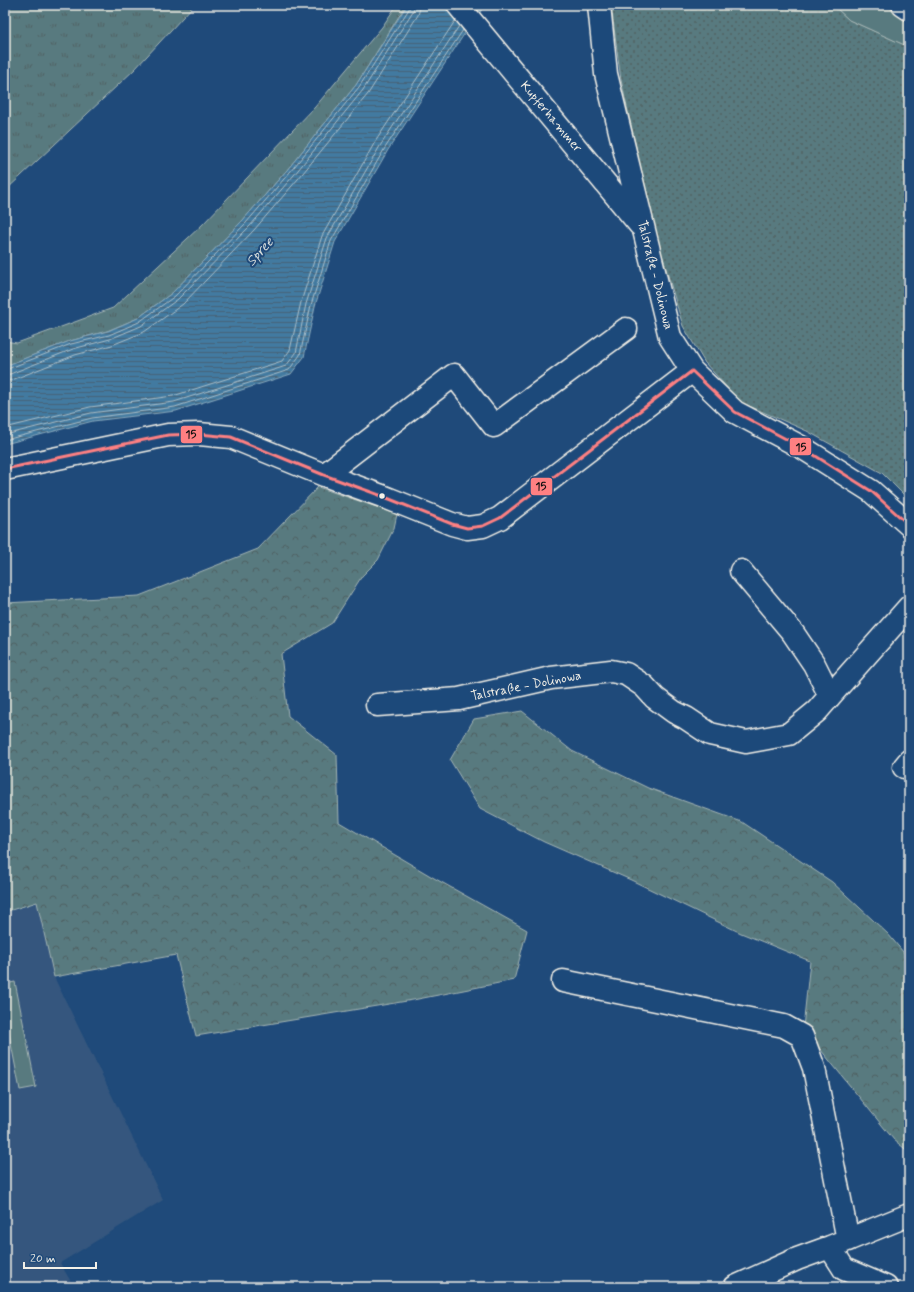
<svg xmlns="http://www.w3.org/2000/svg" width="914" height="1292" font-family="Mynerve,sans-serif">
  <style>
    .built { fill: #35577e }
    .grass { fill: url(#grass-tufts); stroke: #a6b6b4 }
    .forest { fill: url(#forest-crowns); stroke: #a6b6b4 }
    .park { fill: url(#park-dots); stroke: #a6b6b4 }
    .pitch { fill: #587a7f; stroke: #a6b6b4 }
    .water { fill: url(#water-rules); stroke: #8aaabd }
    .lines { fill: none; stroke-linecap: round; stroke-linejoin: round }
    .shore { stroke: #adc1cb; stroke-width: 1 }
    .minor-casing { stroke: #f4f1e8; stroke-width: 25 }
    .minor { stroke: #1f4a7a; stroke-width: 22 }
    .bus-1-casing { stroke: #1f4a7a; stroke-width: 6 }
    .bus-1 { stroke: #ff8082; stroke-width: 3 }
    .bus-dot { fill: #f4f1e8; stroke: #1f4a7a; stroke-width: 1.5 }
    .labels { text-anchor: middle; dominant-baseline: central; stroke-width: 4; stroke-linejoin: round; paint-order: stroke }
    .street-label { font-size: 13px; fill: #f4f1e8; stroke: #1f4a7a }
    .water-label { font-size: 14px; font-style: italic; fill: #d9dfdd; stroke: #1f4a7a }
    .line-badge { stroke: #1f4a7a; stroke-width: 1.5 }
    .pale-badge-label { font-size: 11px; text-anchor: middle; font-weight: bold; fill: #111 }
  </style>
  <defs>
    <pattern id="grass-tufts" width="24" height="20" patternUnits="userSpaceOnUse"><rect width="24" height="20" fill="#587a7f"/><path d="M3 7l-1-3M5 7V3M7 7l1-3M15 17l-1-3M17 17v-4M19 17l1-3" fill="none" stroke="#506162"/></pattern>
    <pattern id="forest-crowns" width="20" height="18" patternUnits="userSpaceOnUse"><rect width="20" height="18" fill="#587a7f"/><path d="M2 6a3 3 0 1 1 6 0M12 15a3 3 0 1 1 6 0" fill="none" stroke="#506162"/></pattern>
    <pattern id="park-dots" width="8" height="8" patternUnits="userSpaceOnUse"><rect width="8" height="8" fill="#587a7f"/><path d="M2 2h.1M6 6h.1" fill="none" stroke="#506162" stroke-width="1.8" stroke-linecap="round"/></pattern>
    <pattern id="water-rules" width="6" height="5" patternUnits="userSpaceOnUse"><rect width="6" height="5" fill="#437aa0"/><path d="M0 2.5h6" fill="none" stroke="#466478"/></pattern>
  </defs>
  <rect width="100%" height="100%" fill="#1f4a7a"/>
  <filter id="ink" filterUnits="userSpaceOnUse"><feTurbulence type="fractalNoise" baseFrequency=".025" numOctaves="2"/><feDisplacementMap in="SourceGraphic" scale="8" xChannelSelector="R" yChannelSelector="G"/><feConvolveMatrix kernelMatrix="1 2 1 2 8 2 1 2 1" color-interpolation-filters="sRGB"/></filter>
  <g filter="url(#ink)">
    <path class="built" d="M37,903L54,977L163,1200L60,1263L74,1287H5V913Z"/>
    <path class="grass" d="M5,5H194L135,69L5,191Z
      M397,5H406L356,85L287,170L243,220L172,293L138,318L107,331L70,341L5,366V341L17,343L113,308L202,225L315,107L382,27Z"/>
    <path class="forest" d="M318,487L397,514L394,528L378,560L362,576L332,623L281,654L288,716L337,755L339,822L434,878L527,930L514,980L413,1000L196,1036L176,955L54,977L37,902L5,912V603L139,596L258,549Z
      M522,711L572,751L648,788L742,822L832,882L888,934L909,959V1152L894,1140L803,1028L810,961L741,933L631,880L544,842L480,809L450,760L474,719Z"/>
    <path class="park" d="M611,5H833L849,20L909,47V500L882,473L807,431L740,402L705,363L683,326L654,228L621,80Z"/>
    <path class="pitch" d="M833,5H891L909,17V47L849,20Z
      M15,982L36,1087L20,1090L5,1013V984Z"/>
    <path class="water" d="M407,5H485L463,36L388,150L335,242L315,306L304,357L291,374L176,411L93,421L5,444V366L70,341L108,331L138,318L172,293L243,220L287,170L356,85Z"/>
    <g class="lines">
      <path class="shore" d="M5,370L71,344L109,335L139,322L175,296L246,223L290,172L359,87L409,9L410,5
        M5,375L10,374L73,349L110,339L141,326L178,299L250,226L294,175L363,90L413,11L415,5
        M5,381L12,380L75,355L112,345L144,332L183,304L254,230L298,179L368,94L418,15L421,5
        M5,428L90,407L173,396L282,361L290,350L301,302L322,236L375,142L455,21
        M5,435L91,413L174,402L286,366L296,353L306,304L327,238L380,146L459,26
        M5,440L92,418L175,407L289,370L300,355L311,305L331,241L385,148L463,30"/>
      <defs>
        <path id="minor" d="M458,5L640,225
          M599,5L606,74L670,337L692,371L735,412L803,448L871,491L909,525
          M903,5L909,9
          M5,469L168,435L199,434L231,437L324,475L382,496L452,524L467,528L483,526L500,518L692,371
          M324,475L454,375L494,426L626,329
          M830,696L909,607
          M377,705L459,699L551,678L611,671L626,674L644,686L655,698L674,712L686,718L710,734L746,742L789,734L817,711L830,696L814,664L793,633L741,571
          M904,767L909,761
          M563,981L784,1026L802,1036L814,1068L848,1240
          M830,1247L844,1269L886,1287
          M735,1287L797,1259L830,1247L909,1215"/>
      </defs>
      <use href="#minor" class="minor-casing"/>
      <use href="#minor" class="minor"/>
      <defs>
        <path id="bus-1" d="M692,371L735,412L803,448L871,491L909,525
          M5,469L168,435L199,434L231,437L324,475L382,496L452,524L467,528L483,526L500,518L692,371"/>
      </defs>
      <use href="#bus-1" class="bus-1-casing"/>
      <use href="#bus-1" class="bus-1"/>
    </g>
  </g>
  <circle class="bus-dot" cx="382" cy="496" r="3.5"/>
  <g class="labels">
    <g class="street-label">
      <text transform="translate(551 117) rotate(50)">Kupferhammer</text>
      <text transform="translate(655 275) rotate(76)">Talstraße - Dolinowa</text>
      <text transform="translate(526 686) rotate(-11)">Talstraße - Dolinowa</text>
    </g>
    <g class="water-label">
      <text transform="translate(260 252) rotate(-48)">Spree</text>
    </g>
  </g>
  <g class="line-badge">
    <rect x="180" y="425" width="23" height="19" rx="4" fill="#ff8082"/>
    <rect x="789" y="437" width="23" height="19" rx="4" fill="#ff8082"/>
    <rect x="530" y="477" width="23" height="19" rx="4" fill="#ff8082"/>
  </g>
  <g class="pale-badge-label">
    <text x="191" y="438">15</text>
    <text x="801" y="451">15</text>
    <text x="541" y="490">15</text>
  </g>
  <rect width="914" height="1292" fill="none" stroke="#1f4a7a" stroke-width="20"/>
  <rect x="10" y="10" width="894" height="1272" fill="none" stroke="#f4f1e8" stroke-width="1.5" filter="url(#ink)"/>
  <path d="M24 1262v6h72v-6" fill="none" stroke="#f4f1e8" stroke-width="2"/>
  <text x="30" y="1262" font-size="12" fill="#f4f1e8" stroke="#1f4a7a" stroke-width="3" paint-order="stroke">20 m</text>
</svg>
